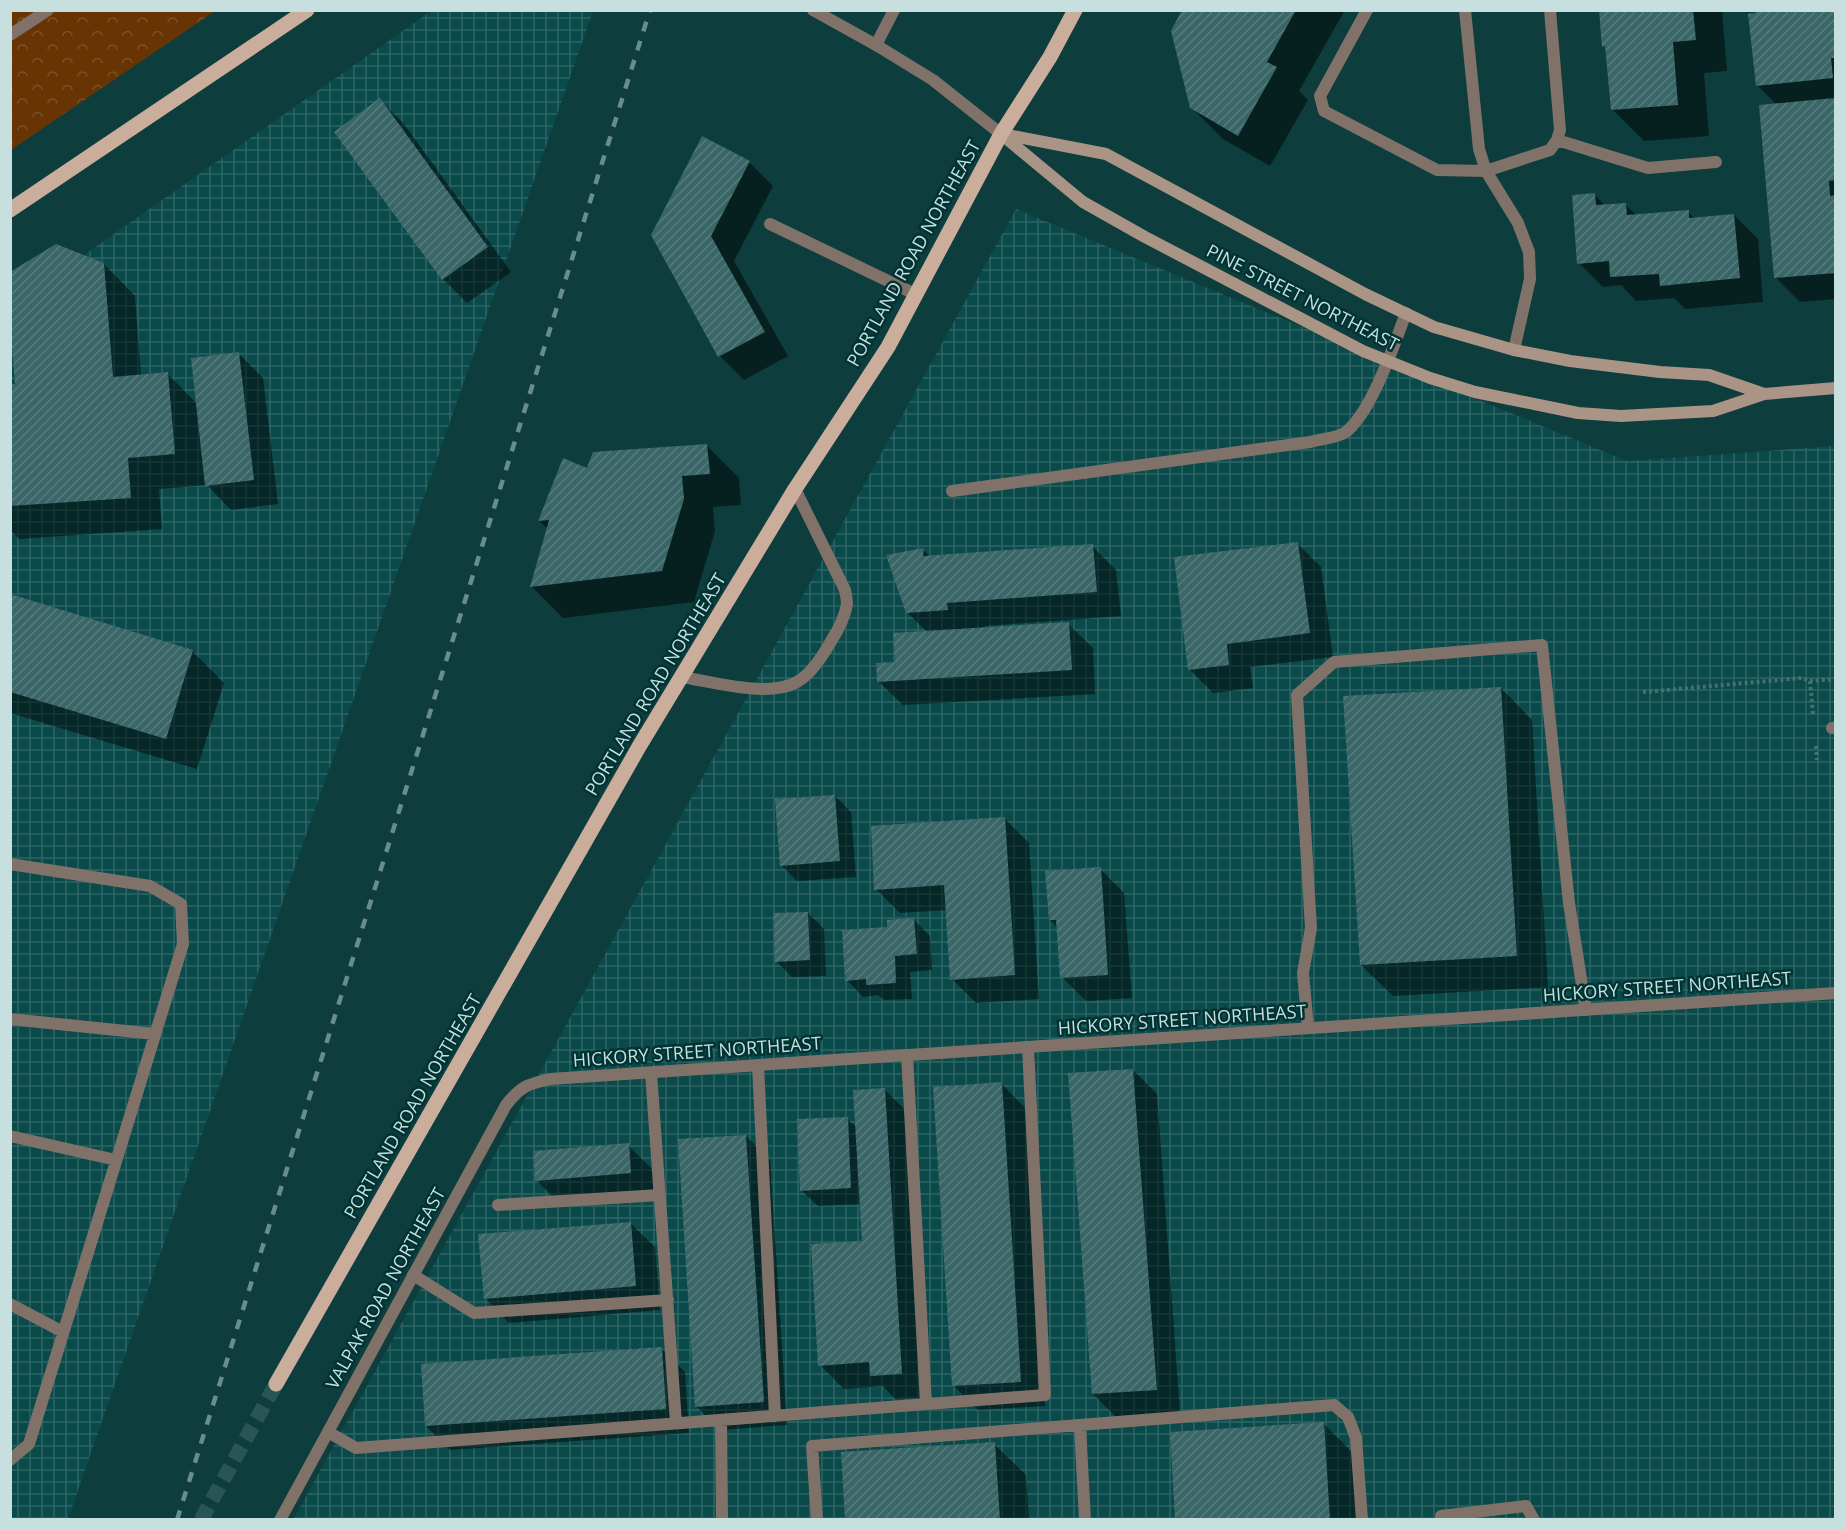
<svg xmlns="http://www.w3.org/2000/svg" width="1846" height="1530" font-family="'Open Sans',sans-serif">
  <style>
    .industrial { fill: url(#industrial-grid) }
    .park { fill: url(#park-crowns) }
    .shadow { fill: #0007 }
    .building { fill: url(#building-hatch) }
    .lines { fill: none; stroke-linecap: round; stroke-linejoin: round }
    .primary-tunnel { stroke: #295555; stroke-width: 15; stroke-dasharray: 15 8; stroke-linecap: butt }
    .path { stroke: #477070; stroke-width: 4; stroke-dasharray: 3 3; stroke-linecap: butt }
    .lane { stroke: #807269; stroke-width: 12 }
    .street { stroke: #807269; stroke-width: 12 }
    .secondary { stroke: #aa9485; stroke-width: 12 }
    .primary { stroke: #caae9b; stroke-width: 15 }
    .rail { stroke: #698c8c; stroke-width: 4.5; stroke-dasharray: 10 10; stroke-linecap: butt }
    .labels { text-anchor: middle; dominant-baseline: central; stroke-width: 5; stroke-linejoin: round; paint-order: stroke }
    .street-label { font-size: 18px; fill: #c8dfdf; stroke: #033 }
  </style>
  <defs>
    <pattern id="industrial-grid" width="8" height="8" patternUnits="userSpaceOnUse" patternTransform="scale(1.5)"><rect width="8" height="8" fill="#0a4a4b"/><path d="M0 4h8M4 0v8" fill="none" stroke="#2c6464"/></pattern>
    <pattern id="park-crowns" width="20" height="18" patternUnits="userSpaceOnUse" patternTransform="scale(1.5)"><rect width="20" height="18" fill="#683403"/><path d="M2 6a3 3 0 1 1 6 0M12 15a3 3 0 1 1 6 0" fill="none" stroke="#7c5127"/></pattern>
    <pattern id="building-hatch" width="6" height="6" patternUnits="userSpaceOnUse" patternTransform="scale(1.5)"><rect width="6" height="6" fill="#3a6667"/><path d="M-1 1l2-2M0 6l6-6M5 7l2-2" fill="none" stroke="#557b7c"/></pattern>
  </defs>
  <rect width="100%" height="100%" fill="#0d3d3d"/>
  <path class="industrial" d="M431,11H593L68,1519H10V307Z
    M1016,209L1627,461L1835,446V1519L293,1520Z"/>
  <path class="park" d="M11,11H215L11,150Z"/>
  <path class="shadow" d="M1184,10H1345L1299,91L1308,100L1270,166L1223,139L1191,107Z
    M1601,10H1722L1727,71L1704,73L1709,136L1644,141L1612,109L1607,49L1604,46Z
    M1836,10V299L1800,302L1776,278L1777,105L1757,85Z
    M380,100L404,124L511,272L467,303L443,279L336,132Z
    M749,162L773,186L734,261L788,356L744,380L720,356L653,235Z
    M1594,194L1605,205L1625,204L1637,216L1688,212L1695,219L1734,215L1758,239L1763,302L1685,309L1674,298L1636,301L1621,285L1603,287L1579,263Z
    M104,264L135,296L141,376L168,374L197,404L239,354L263,378L278,504L231,510L207,485L159,489L162,529L19,539L10,530V386H17Z
    M707,446L739,478L741,505L713,507L715,531L694,602L563,618L532,587L548,529L539,521L587,470Z
    M1297,543L1321,567L1333,657L1250,667L1253,688L1213,693L1189,669Z
    M1092,546L1116,570L1121,616L985,626V629L1068,624L1093,648L1095,694L903,705L878,681L927,632L907,612L923,550L931,557Z
    M10,596L192,651L224,683L197,769L10,713Z
    M1501,688L1532,720L1548,987L1393,996L1361,965Z
    M835,796L851,812L856,877L797,881L781,865Z
    M1005,819L1029,843L1039,999L976,1003L952,979L947,910L900,913L876,889Z
    M1100,869L1124,893L1132,998L1086,1001L1062,977L1058,928L1050,920Z
    M808,913L824,929L826,976L792,977L776,961Z
    M914,920L930,936L932,970L910,972L912,999L884,1000L878,995L863,997L847,980L889,928Z
    M1133,1070L1157,1094L1180,1413L1117,1418L1093,1394Z
    M1001,1083L1025,1108L1045,1406L978,1410L954,1386Z
    M884,1089L908,1113L926,1398L895,1399L883,1386L844,1389L820,1365L864,1242L861,1204L818,1206L801,1190L847,1119L857,1128Z
    M746,1136L770,1160L787,1425L720,1430L696,1406Z
    M628,1145L652,1169L654,1197L561,1205L537,1181Z
    M630,1223L655,1247L660,1310L509,1323L485,1298Z
    M661,1348L685,1372L689,1433L450,1450L426,1426Z
    M1323,1423L1355,1455L1359,1520H1177Z
    M994,1444L1026,1475L1029,1520H847Z"/>
  <path class="building" d="M1182,10H1296L1267,62L1277,67L1238,136L1190,108L1171,31Z
    M1599,10H1693L1696,40L1673,42L1678,105L1611,110L1605,46L1602,47Z
    M1756,10H1836V58H1831L1833,78L1756,86L1748,14L1756,13Z
    M380,98L488,247L442,280L334,132Z
    M1835,98L1836,180L1829,181L1830,196L1836,195V273L1774,278L1759,105Z
    M702,136L750,161L711,236L765,332L718,357L651,235Z
    M1595,193L1596,205L1626,203L1627,215L1689,210V218L1734,214L1740,278L1660,286L1659,274L1610,277L1609,261L1577,264L1572,195Z
    M56,244L104,263L113,377L168,372L175,454L128,458L131,498L10,506V384H15L10,326V272Z
    M239,352L254,480L205,486L191,358Z
    M707,444L710,474L682,476L684,499L662,571L530,587L549,520L538,521L563,458L587,468L593,452Z
    M1298,542L1310,633L1227,644L1229,665L1188,670L1174,557Z
    M1093,544L1097,592L947,603L948,610L906,613L886,555L924,548L923,556Z
    M10,594L193,650L166,739L10,692Z
    M1069,622L1072,670L877,682L876,663L895,662L893,633Z
    M1501,687L1517,956L1360,965L1343,696Z
    M835,795L840,861L780,866L775,799Z
    M1005,817L1015,975L950,980L944,885L874,890L871,826Z
    M1101,867L1108,975L1060,978L1056,920H1049L1045,871Z
    M808,912L810,960L775,962L773,913Z
    M914,918L917,954L895,956L896,983L866,985V979L845,981L842,930L887,927V920Z
    M1133,1069L1157,1390L1092,1394L1068,1073Z
    M1002,1082L1021,1382L952,1386L933,1087Z
    M885,1088L902,1374L870,1376L869,1362L818,1366L811,1244L862,1241L853,1090Z
    M848,1117L851,1188L800,1191L797,1119Z
    M746,1135L764,1402L695,1407L678,1139Z
    M629,1143L631,1173L535,1181L533,1151Z
    M631,1222L636,1286L484,1299L478,1234Z
    M662,1347L666,1409L425,1426L421,1364Z
    M1324,1422L1330,1520H1175L1170,1432Z
    M995,1442L1000,1520H845L841,1452Z"/>
  <g class="lines">
    <path class="primary-tunnel" d="M201,1520L276,1384"/>
    <path class="path" d="M1810,681L1813,714
      M1643,692L1802,678L1810,681L1836,679
      M1816,746L1817,760"/>
    <path class="lane" d="M1367,10L1320,96L1324,111L1437,170L1486,171L1550,150L1557,140L1560,130L1550,10
      M1465,10L1479,149L1486,171L1518,223L1529,252L1530,279L1514,350
      M10,35L48,10
      M876,45L894,10
      M1557,140L1648,168L1716,162
      M770,224L915,294
      M952,491L1310,442C1320,439 1338,438 1346,432C1372,411 1394,345 1406,313
      M682,677C713,682 769,698 797,682C811,674 822,657 830,643C837,632 845,617 847,604C847,600 846,595 845,590L795,489
      M1832,728L1836,727
      M10,864L150,886L181,904L183,944L29,1444L10,1460
      M10,1019L155,1034
      M1308,1028L1303,973L1311,928L1297,695L1334,662L1542,645L1569,903L1586,1010
      M907,1055L926,1404
      M758,1065L775,1416
      M651,1073L676,1423
      M10,1136L116,1160
      M498,1205L660,1195
      M413,1275L474,1313L668,1300
      M10,1304L63,1332
      M721,1420L722,1520
      M1080,1426L1085,1520
      M328,1432L356,1448L1045,1395L1028,1047
      M817,1520L812,1446L1334,1405L1348,1417L1356,1438L1362,1520
      M1441,1520V1516L1526,1506L1534,1520"/>
    <path class="street" d="M813,10L876,45L933,80L1001,134
      M280,1520L506,1105C521,1086 528,1084 550,1079L1836,993"/>
    <path class="secondary" d="M1001,134L1083,202L1145,237L1363,351L1430,378L1475,392L1578,413L1621,416L1713,411L1764,394L1836,388
      M1002,134L1106,154L1365,294L1434,327L1514,350L1570,361L1660,372L1709,375L1764,394"/>
    <path class="primary" d="M10,210L307,10
      M276,1384L640,745L795,489L888,347L1001,134L1050,57L1075,10"/>
    <path class="rail" d="M177,1520L650,10"/>
  </g>
  <g class="labels">
    <g class="street-label">
      <text transform="translate(913 253) rotate(-61)">PORTLAND ROAD NORTHEAST</text>
      <text transform="translate(1303 297) rotate(27)">PINE STREET NORTHEAST</text>
      <text transform="translate(655 684) rotate(-59)">PORTLAND ROAD NORTHEAST</text>
      <text transform="translate(1667 986) rotate(-4)">HICKORY STREET NORTHEAST</text>
      <text transform="translate(1182 1019) rotate(-4)">HICKORY STREET NORTHEAST</text>
      <text transform="translate(697 1051) rotate(-4)">HICKORY STREET NORTHEAST</text>
      <text transform="translate(412 1106) rotate(-60)">PORTLAND ROAD NORTHEAST</text>
      <text transform="translate(385 1288) rotate(-61)">VALPAK ROAD NORTHEAST</text>
    </g>
  </g>
  <rect width="1846" height="1530" fill="none" stroke="#c8dfdf" stroke-width="24"/>
</svg>
